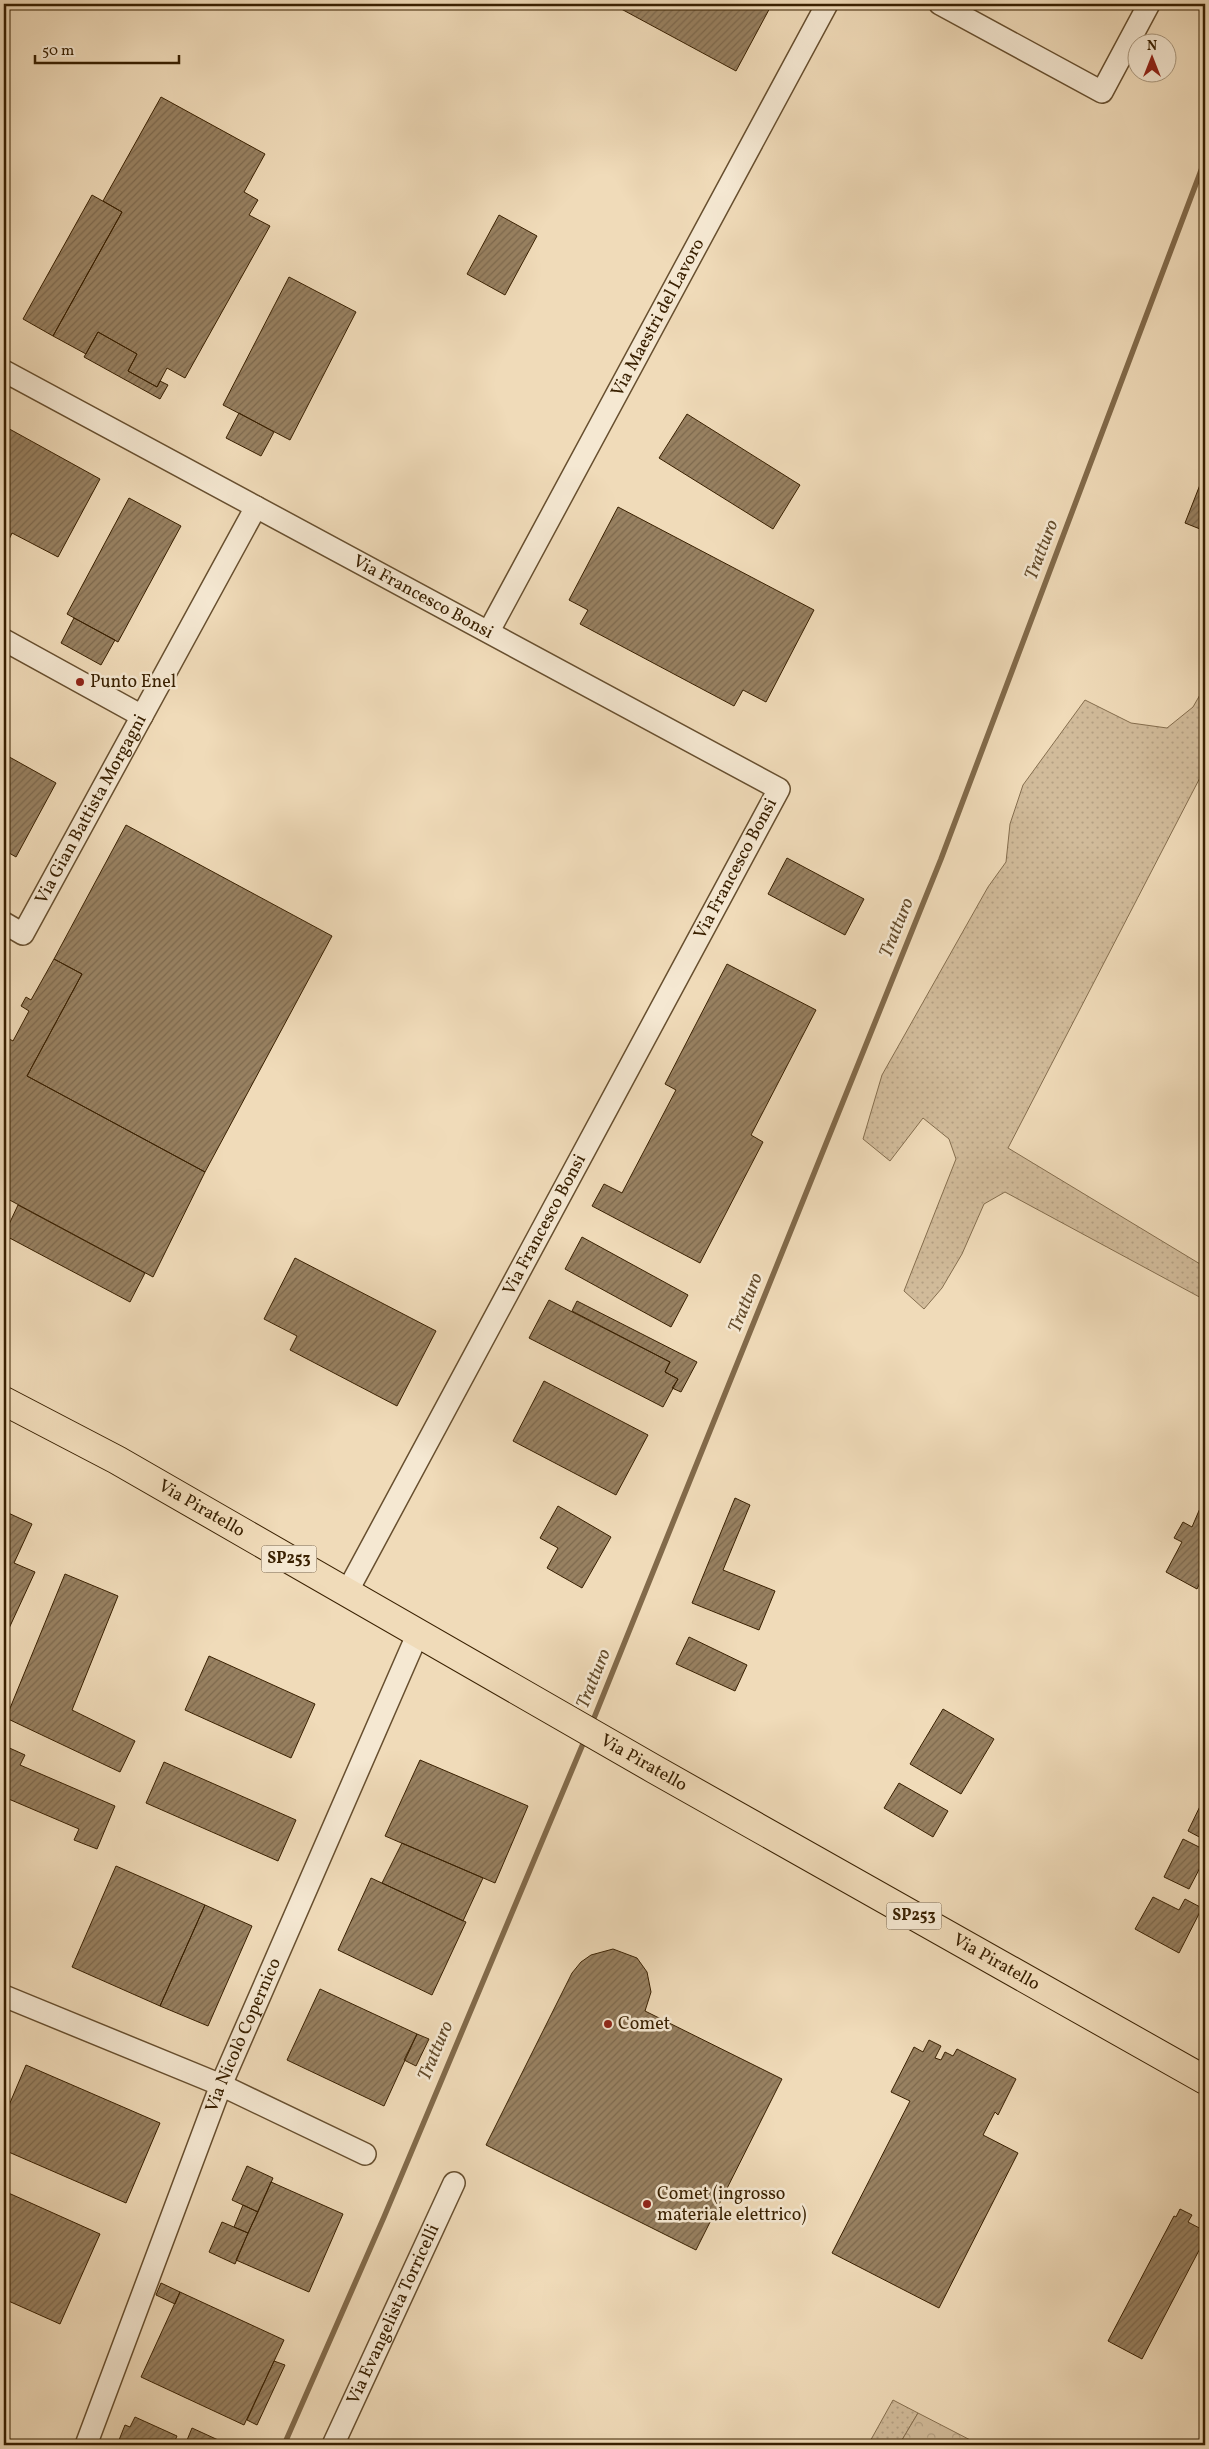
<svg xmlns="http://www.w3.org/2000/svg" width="1209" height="2449" font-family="Vollkorn,serif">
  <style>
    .grass { fill: url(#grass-dots); stroke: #856e4e }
    .forest { fill: url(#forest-crowns); stroke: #856e4e }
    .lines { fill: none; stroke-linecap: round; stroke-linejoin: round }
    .stream { stroke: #826a4a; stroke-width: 5.5 }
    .building { fill: url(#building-hatch); stroke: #392001 }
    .minor-casing { stroke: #674f2f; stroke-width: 24 }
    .major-casing { stroke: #392001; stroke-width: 30 }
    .minor { stroke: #f5e8d2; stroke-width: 21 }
    .major { stroke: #f0dbb9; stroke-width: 28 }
    .poi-dot { fill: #8f2418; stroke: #f5e8d2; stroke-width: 2 }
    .labels { text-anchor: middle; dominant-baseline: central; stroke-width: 5; stroke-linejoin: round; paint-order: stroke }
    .shield { fill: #f5e8d2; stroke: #715c40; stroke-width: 1 }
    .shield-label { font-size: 16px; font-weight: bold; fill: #392001 }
    .street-label { font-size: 18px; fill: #392001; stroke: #f5e8d2 }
    .poi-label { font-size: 18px; fill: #392001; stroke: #f5e8d2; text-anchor: start }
    .water-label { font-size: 19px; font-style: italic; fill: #634b2b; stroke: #f5e8d2 }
  </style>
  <defs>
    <pattern id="grass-dots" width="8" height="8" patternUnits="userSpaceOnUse" patternTransform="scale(1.25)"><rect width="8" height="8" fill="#d1bb9a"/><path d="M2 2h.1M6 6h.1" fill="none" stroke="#b4a083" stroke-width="1.8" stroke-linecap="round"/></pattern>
    <pattern id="forest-crowns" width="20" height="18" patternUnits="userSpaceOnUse" patternTransform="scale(1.25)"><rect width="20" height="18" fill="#d1bb9a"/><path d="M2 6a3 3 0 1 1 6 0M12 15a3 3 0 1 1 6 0" fill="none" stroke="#b4a083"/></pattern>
    <pattern id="building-hatch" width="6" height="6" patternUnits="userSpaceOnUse" patternTransform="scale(1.25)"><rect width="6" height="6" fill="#988161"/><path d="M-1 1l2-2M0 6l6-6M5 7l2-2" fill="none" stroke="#7d694e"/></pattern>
  </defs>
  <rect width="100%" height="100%" fill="#f0dbb9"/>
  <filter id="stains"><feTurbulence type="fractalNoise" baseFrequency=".004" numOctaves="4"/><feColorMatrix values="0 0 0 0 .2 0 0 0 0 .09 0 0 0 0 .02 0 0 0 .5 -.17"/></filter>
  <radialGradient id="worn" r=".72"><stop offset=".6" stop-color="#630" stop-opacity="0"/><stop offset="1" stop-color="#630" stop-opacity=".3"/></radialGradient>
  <path class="grass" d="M1205,686V768L1008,1148L1205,1267V1300L1005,1192L984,1204L962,1254L942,1288L924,1309L904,1291L956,1159L949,1139L923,1118L890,1161L863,1139L882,1075L988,887L1006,862L1010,824L1023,785L1085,700L1131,723L1167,728L1193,707Z
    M893,2400L918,2413L899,2445H868Z"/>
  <path class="forest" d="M918,2413L980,2445H899Z"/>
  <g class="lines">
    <path class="stream" d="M592,1723L941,859L1205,160
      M284,2445L384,2217L585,1739"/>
  </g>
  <path class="building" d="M612,4H772L736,71Z
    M161,97L265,154L244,192L258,200L249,215L270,226L185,378L167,368L157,387L128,371L137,354L98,332L86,354L53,336L122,212L103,201Z
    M92,195L122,212L53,336L23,319Z
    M499,215L537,236L505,295L467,274Z
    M289,277L356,312L290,440L223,405Z
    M98,332L137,354L128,371L157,387L160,381L168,385L160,399L84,357Z
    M239,413L274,432L261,456L226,438Z
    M687,414L800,485L773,529L659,458Z
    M4,426L100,479L58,557L12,533L6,546L4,545Z
    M1205,472V531L1185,523Z
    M129,498L181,526L118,642L67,614Z
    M618,507L814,610L766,702L743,690L734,706L580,624L588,610L569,600Z
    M74,618L115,640L101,665L61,643Z
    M4,754L56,783L16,857L4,850Z
    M126,825L332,936L205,1172L27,1076L82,974L54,959Z
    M787,858L864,899L845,935L768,894Z
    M54,959L82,974L27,1076L205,1172L153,1277L4,1197V1036L13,1041L29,1011L21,1006L26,997L31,1000Z
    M727,964L816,1010L751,1135L763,1142L700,1263L592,1206L604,1184L622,1193L676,1090L665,1084Z
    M18,1205L145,1273L130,1302L4,1235Z
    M582,1237L688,1295L671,1327L565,1269Z
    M295,1258L436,1331L397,1406L290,1350L297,1336L264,1319Z
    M549,1300L670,1362L665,1372L678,1379L663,1407L529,1338Z
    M577,1301L697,1362L681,1392L672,1388L678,1379L665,1372L670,1362L572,1311Z
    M544,1381L648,1435L616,1495L513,1441Z
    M735,1498L750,1505L723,1570L775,1591L759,1630L692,1603Z
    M558,1506L611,1537L582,1588L547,1568L558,1548L540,1538Z
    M1201,1506L1205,1508V1573L1197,1589L1166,1572L1182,1542L1174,1538L1183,1522L1192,1527Z
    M4,1511L32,1524L14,1563L35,1572L5,1637Z
    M65,1574L118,1596L72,1710L135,1741L120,1772L6,1718Z
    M689,1637L747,1665L735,1691L676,1664Z
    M209,1656L315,1704L291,1758L185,1710Z
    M943,1709L994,1739L961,1794L910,1764Z
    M5,1746L25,1755L20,1765L115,1806L97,1849L74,1840L79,1829L4,1797Z
    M420,1760L528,1806L495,1883L385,1836Z
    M164,1762L296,1820L278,1861L146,1803Z
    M899,1783L948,1811L933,1837L884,1808Z
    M1205,1796V1840L1188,1831Z
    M1183,1839L1205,1850V1858L1189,1889L1164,1877Z
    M402,1843L483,1878L463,1921L382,1883Z
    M116,1866L205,1905L160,2006L72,1967Z
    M371,1878L466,1922L432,1995L338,1950Z
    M1153,1897L1179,1910L1185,1899L1202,1908L1179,1953L1135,1929Z
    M205,1905L252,1926L208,2026L160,2006Z
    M613,1949L637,1958L647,1972L651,1992L645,2011L782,2079L696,2250L486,2145L572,1973L581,1962L591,1955Z
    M320,1989L417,2034L384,2106L287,2060Z
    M417,2034L429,2039L416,2066L404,2060Z
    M929,2040L941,2046L935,2058L941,2060L945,2052L953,2056L957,2049L1016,2079L998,2115L995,2112L983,2135L1018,2153L939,2308L832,2253L910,2101L891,2092L914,2047L923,2052Z
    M26,2065L160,2123L126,2203L4,2150V2117Z
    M247,2166L273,2178L258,2212L232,2200Z
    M271,2182L343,2214L309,2292L236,2260Z
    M4,2191L100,2234L60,2324L4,2299Z
    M243,2205L258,2212L248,2233L234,2227Z
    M1180,2209L1192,2215L1188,2222L1205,2231V2239L1142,2359L1108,2341L1174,2216L1176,2217Z
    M222,2222L248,2233L235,2264L209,2252Z
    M161,2283L180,2292L175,2304L156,2295Z
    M180,2292L284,2340L244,2425L141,2377Z
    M274,2361L285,2365L257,2425L247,2420Z
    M135,2417L177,2436L173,2445H117L125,2425L130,2427Z
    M192,2428L216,2439L230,2445H185Z"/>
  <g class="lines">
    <defs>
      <g id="minor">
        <path d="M940,4L1102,92L1149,4"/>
        <path id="s1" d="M4,371L779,789L347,1592"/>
        <path id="s2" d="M489,631L827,4"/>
        <path d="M4,640L142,716"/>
        <path id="s3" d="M4,923L23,934L256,507"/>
        <path d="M4,1996L221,2085L365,2154"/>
        <path id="s4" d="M86,2445L221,2085L418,1633"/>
        <path id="s5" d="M333,2445L454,2183"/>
      </g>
      <g id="major">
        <path id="s6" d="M4,1401L117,1460L654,1769L1205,2080"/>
      </g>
    </defs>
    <use href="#minor" class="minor-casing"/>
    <use href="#major" class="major-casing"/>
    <use href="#minor" class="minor"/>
    <use href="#major" class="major"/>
  </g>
  <g class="poi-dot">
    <circle cx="80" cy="682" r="5"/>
    <circle cx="608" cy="2024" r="5"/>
    <circle cx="647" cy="2204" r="5"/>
  </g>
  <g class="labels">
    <g class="shield">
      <rect x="261.5" y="1545.5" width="55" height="27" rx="4"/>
      <rect x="886.5" y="1902.5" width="55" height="27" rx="4"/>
    </g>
    <g class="shield-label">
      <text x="289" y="1559">SP253</text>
      <text x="914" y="1916">SP253</text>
    </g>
    <g class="street-label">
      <text stroke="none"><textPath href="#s2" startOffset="356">Via Maestri del Lavoro</textPath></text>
      <text stroke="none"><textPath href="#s1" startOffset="476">Via Francesco Bonsi</textPath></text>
      <text stroke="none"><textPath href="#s3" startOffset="164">Via Gian Battista Morgagni</textPath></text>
      <text transform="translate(736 869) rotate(-62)">Via Francesco Bonsi</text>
      <text transform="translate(545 1225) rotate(-62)">Via Francesco Bonsi</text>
      <text stroke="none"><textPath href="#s6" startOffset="225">Via Piratello</textPath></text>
      <text stroke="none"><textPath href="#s6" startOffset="735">Via Piratello</textPath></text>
      <text stroke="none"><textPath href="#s6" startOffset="1140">Via Piratello</textPath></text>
      <text stroke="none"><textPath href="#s4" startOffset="439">Via Nicolò Copernico</textPath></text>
      <text stroke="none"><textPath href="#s5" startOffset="144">Via Evangelista Torricelli</textPath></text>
    </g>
    <g class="poi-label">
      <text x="90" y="682">Punto Enel</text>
      <text x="618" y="2024">Comet</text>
      <text x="657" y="2194">Comet (ingrosso<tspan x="657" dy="21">materiale elettrico)</tspan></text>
    </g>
    <g class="water-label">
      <text transform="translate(1042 550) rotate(-69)">Tratturo</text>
      <text transform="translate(897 928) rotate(-68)">Tratturo</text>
      <text transform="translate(746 1303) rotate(-68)">Tratturo</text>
      <text transform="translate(594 1679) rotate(-68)">Tratturo</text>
      <text transform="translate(436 2051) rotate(-67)">Tratturo</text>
    </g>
  </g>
  <rect width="1209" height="2449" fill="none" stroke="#f0dbb9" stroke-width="20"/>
  <rect x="5" y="5" width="1199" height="2439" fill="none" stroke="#392001" stroke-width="2.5"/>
  <rect x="10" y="10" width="1189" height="2429" fill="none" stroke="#392001"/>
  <g transform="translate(1152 58)"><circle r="24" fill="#f5e8d2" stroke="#aa987e"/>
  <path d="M0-4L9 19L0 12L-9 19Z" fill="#8f2418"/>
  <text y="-8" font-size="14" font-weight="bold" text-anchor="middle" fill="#392001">N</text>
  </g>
  <path d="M35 55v8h144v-8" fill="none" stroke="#392001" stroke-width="2.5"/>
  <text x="42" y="55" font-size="15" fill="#392001" stroke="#f5e8d2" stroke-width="4" paint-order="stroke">50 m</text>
  <rect width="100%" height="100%" filter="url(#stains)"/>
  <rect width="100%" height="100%" fill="url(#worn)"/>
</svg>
